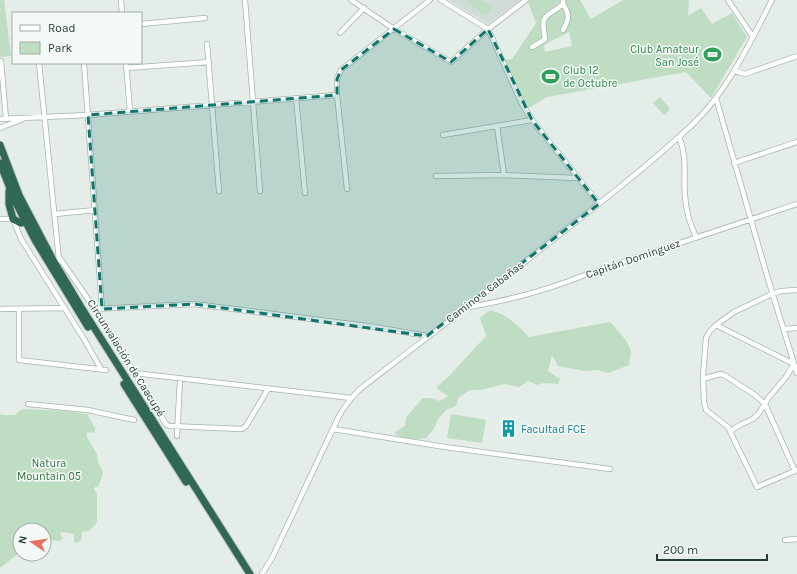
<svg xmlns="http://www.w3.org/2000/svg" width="797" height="574" font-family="Karla,sans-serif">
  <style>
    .built { fill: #d2dcd6 }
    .green { fill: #beddc2; fill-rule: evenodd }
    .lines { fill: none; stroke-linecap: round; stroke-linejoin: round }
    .minor-casing { stroke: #a7b5ad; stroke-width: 6 }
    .highway-casing { stroke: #c2c9c6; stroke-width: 9 }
    .minor { stroke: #fff; stroke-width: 4.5 }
    .highway { stroke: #316855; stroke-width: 7 }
    .marked { fill: #0f766e; fill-opacity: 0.2; stroke: #0f766e; stroke-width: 3; stroke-dasharray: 8 5; stroke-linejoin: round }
    .labels { text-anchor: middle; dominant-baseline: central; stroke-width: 3; stroke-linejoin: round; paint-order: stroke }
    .leisure-label { font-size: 11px; fill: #27864d; stroke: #f4f9f6; text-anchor: end }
    .street-label { font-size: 11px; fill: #243d33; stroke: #f4f9f6 }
    .culture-label { font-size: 11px; fill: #0d838f; stroke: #f4f9f6; text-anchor: start }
    .park-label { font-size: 11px; fill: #307240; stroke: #f4f9f6 }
  </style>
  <rect width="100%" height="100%" fill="#e4ede7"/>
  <path class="built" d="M449,0H520L488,24Z"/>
  <path class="green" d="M0,0H4L11,56L0,57Z
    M469,0H481L492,7L486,16L467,3Z
    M530,0H580L591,19L623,0H689L688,16L701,8L712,24L732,13L747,37L711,98L686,72L547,97L527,109L505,60L512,59L536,23L528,2ZM569,32L572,46L545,52L544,45Z
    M660,97L670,109L664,115L653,103Z
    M490,310C507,314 517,325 529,337L610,322C617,329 630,343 631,352C631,356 629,361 629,365L608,373L598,370L585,371L558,366L552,355L548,371L560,379L558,384L543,383L538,385L528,381L519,387L504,384L482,390H470L458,398L456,406L446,410L438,419L433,430L426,438C414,440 404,440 394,433L405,426L406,417L423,398H430L440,401L448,396L436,388L449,376L486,336L480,318Z
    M22,409L68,411L87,414L95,428V432L93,433L90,432L87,433V437L97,454L98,463L103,471C103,475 100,484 98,487H95L94,489L97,494V521L95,525L89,531L82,532L81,541L77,543L74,542V534C70,533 64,532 60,533L61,536L63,538L60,541L52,540L44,542V530H20V552L0,568V414L3,415H15Z
    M451,414L486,420L482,443L447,438Z"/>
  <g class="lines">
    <defs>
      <path id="minor" d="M121,0L122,13
        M245,0L260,191
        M351,0L394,29L451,62L488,29L526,0
        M441,0L488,29L522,104L532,120L599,204
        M728,0L753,37
        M563,4C570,14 569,20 563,30
        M141,24L205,18
        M340,33L364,8
        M207,44L219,191
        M532,47L544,40L545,38C540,12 546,19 563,4V0
        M1,61L6,119
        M39,63L59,260
        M84,63L102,309
        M126,63L130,111
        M126,68L209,62
        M735,71L745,74L797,56
        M296,98L305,193
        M716,98L768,279L797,373
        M0,119L88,115L337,95
        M497,126L504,175
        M0,128L23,119
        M443,135L532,120
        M679,137C688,158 683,174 685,196C686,212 690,223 696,237
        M734,163L797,142
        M436,176L504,175L577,178
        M347,189L337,95V79L341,70L430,0
        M55,214L95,210
        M0,219H13L21,239L84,339L101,369
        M59,257L101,318L166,424L169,426L242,429L246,426L268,389
        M797,290L781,291L772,294L734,312L716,325L710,331L706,338L703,376L704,402L706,410L728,427L757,487L797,470
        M469,307C511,300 551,289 590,273L797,204
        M0,309L65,308
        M94,309L194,304L375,327L427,336
        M19,310V360L106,370
        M716,325L794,364L786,377L769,397L759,413L753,419L742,424L730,431
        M784,329L797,328
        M134,373L351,398
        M703,379L720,374L724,375L755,395L765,404L795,471
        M28,404L88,410L134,420
        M333,429L445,447L610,469
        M177,436L180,379
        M785,540L797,539
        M262,574L272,558L338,418C344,406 351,398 360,389C424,340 487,292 550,242C599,204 648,166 693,124C729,89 749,44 772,0"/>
      <path id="highway" d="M0,145L19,195L53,260L81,307L250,574
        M0,163L15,201L35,240L88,327
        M9,191V204L13,219L21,223L25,222
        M124,384L186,482"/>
    </defs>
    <use href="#minor" class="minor-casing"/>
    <use href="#highway" class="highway-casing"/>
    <use href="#minor" class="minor"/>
    <use href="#highway" class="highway"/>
  </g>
  <path class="marked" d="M394,29L451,62L488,29L532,120L599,204L427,336L194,304L102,309L88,115L337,95V79L341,70Z"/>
  <defs>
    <symbol id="stadium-bare" viewBox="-9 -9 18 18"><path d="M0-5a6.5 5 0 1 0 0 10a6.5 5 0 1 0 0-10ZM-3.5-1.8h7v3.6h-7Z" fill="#2e9e5b" stroke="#f4f9f6" stroke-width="2.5" paint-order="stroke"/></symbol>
    <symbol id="building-bare" viewBox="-9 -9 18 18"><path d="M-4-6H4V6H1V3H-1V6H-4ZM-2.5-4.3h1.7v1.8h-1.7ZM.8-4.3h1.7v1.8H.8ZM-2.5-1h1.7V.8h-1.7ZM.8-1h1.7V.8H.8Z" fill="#0f9aa8" stroke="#f4f9f6" stroke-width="2.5" paint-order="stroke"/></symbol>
  </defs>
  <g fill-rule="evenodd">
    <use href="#stadium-bare" x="700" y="42" width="25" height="25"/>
    <use href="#stadium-bare" x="538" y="64" width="25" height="25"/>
    <use href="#building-bare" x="496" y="416" width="25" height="25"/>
  </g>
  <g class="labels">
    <g class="leisure-label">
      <text x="699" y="49">Club Amateur<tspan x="699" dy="13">San José</tspan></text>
      <text x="563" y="70" text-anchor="start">Club 12<tspan x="563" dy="13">de Octubre</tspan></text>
    </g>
    <g class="street-label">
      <text transform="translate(633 259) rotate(-19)">Capitán Dominguez</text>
      <text transform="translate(485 292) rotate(-37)">Camino a Cabañas</text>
      <text transform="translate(126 358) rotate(58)">Circunvalación de Caacupé</text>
    </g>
    <g class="culture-label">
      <text x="521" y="429">Facultad FCE</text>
    </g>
    <g class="park-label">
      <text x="49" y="463">Natura<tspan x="49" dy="13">Mountain 05</tspan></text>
    </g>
  </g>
  <rect x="12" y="12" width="130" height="52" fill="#f4f9f6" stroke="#a1aea8"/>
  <rect x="20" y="25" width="20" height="6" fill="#ffffff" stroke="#a1aea8"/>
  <text x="48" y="32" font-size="12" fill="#243d33">Road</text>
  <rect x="20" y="42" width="20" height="12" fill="#beddc2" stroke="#a1aea8"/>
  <text x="48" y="52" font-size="12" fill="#243d33">Park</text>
  <g transform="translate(32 542) rotate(283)"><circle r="19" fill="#f4f9f6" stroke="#a1aea8"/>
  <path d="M0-3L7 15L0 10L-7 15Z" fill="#eb7064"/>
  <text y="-6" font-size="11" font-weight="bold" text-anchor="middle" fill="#243d33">N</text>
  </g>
  <path d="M657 554v6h110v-6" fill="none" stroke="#243d33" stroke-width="2"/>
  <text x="663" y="554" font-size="12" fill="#243d33" stroke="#f4f9f6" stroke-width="3" paint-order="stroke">200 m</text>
</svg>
